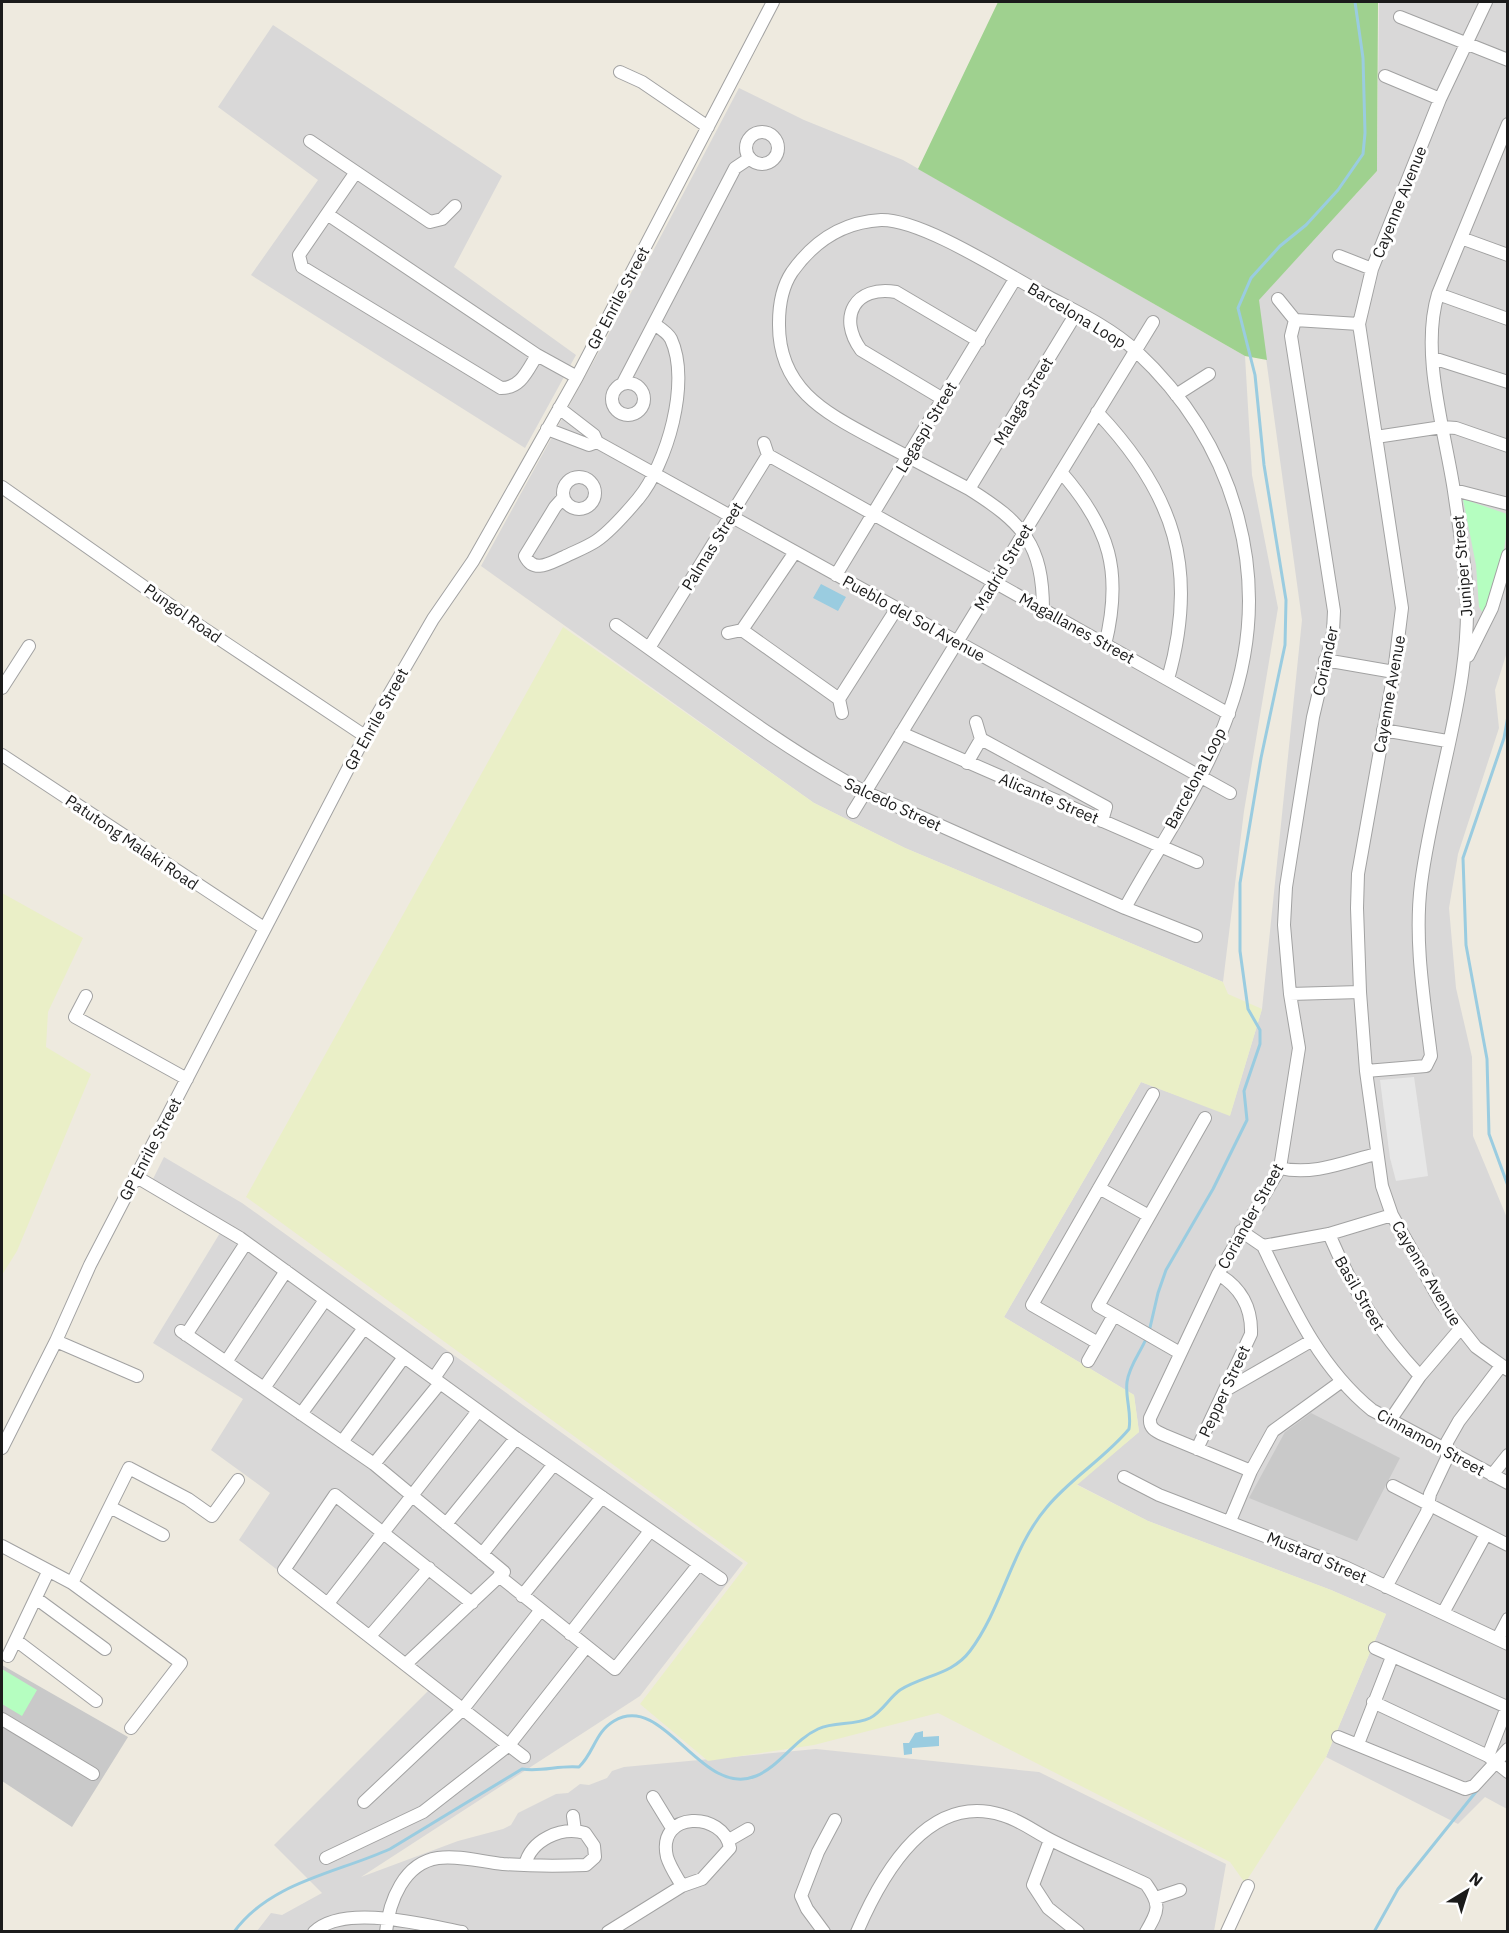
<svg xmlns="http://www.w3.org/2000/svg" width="1509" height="1933" font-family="'IBM Plex Sans',sans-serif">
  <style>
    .residential { fill: #d9d8d8 }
    .religious { fill: #c9c9c9 }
    .farmland { fill: #eaefc7 }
    .forest { fill: #9fd18f }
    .park { fill: #b5fec0 }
    .parking { fill: #e7e7e7 }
    .water { fill: #9acce0 }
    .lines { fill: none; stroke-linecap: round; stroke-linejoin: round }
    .stream { stroke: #9acce0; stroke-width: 3 }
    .minor-casing { stroke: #a2a2a2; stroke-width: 14 }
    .minor { stroke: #fff; stroke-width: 12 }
    .labels { text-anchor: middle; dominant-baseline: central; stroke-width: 6; stroke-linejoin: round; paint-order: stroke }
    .street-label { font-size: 16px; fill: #1b1b1b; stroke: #fff }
  </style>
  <rect width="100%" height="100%" fill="#eeeadf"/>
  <path class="residential" d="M1379,2H1507V652L1495,690L1499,728L1458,854L1449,908L1456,988L1472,1057L1473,1136L1507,1218V1809L1485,1797L1458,1824L1326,1757L1386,1614L1331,1590L1148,1521L1076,1484L1139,1432L1134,1395L1004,1317L1141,1082L1230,1115L1262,1009L1302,620L1258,300L1377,171Z
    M273,25L502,176L454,267L576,355L525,448L251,275L318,180L218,107Z
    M739,88L804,120L903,160L1245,356L1252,475L1278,608L1244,811L1223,982L905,848L814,803L481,566L623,308Z
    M164,1157L242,1203L743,1563L640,1696L361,1877L458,1841L503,1829L511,1825L518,1813L556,1794L568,1793L580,1784L589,1785L607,1778L612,1771L624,1767L816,1749L1039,1772L1226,1864L1214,1931H257L271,1913L282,1915L322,1893L274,1845L430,1689L239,1540L270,1493L211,1450L243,1399L153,1343L220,1233L148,1189Z"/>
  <path class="religious" d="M1311,1413L1400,1458L1357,1541L1249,1498L1285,1432Z
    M2,1665L128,1737L72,1827L2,1781Z"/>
  <path class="farmland" d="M563,627L814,803L905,848L1223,982L1228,994L1262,1009L1230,1116L1141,1082L1004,1317L1134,1395L1139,1432L1077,1485L1148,1521L1331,1590L1386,1614L1326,1757L1245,1883L1230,1862L938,1713L814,1745L708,1761L640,1704L748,1563L246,1197Z
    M2,893L83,938L48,1012L46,1047L91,1074L17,1251L2,1275Z"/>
  <path class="forest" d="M998,2H1378L1377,171L1259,300L1267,360L1245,356L918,169Z"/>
  <path class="park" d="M1463,499L1507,514C1507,548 1499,583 1483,613L1479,607L1476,565Z
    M2,1669L37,1690L22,1716L2,1704Z"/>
  <path class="parking" d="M1414,1077L1428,1176L1396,1181L1390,1158L1380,1080Z"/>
  <path class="water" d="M821,584L846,597L838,611L813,598Z
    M923,1731V1737L939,1736V1746L912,1748V1754L904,1755L903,1743H909L915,1733Z"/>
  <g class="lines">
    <path class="stream" d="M1508,716L1504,738L1463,858L1466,945L1487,1059L1489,1134L1508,1186
      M1149,1332L1158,1293L1166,1270L1213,1189L1247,1120L1244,1091L1260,1044V1030L1248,1009L1240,951V883L1261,758L1285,645L1286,600L1264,465L1255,375L1238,308L1251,278L1280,246L1306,225L1338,190L1363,154L1365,133L1363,58L1355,2
      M1503,1765L1508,1759
      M234,1932C270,1882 337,1873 390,1849L522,1769C542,1772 559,1765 579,1767C594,1753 595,1732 614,1721C664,1691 701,1799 756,1776C780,1766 794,1740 818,1729C835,1721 853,1726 870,1718C882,1712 889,1698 900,1690C924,1675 952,1675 970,1651C1003,1607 1011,1549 1047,1507C1071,1478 1105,1458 1129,1429C1132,1413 1125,1398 1127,1382C1129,1366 1140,1353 1146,1339
      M1374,1932L1398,1889L1479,1788"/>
    <defs>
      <path id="minor" d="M1486,2L1440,99L1372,269L1359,324L1402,608L1394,672L1358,874L1357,908L1360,992L1366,1071L1382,1186L1392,1215L1442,1304L1476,1347L1508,1370
        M1400,17L1508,60
        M620,72L642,82L708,127
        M1385,76L1440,99
        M746 148a16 16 0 1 1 32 0a16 16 0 1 1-32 0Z
        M310,141L430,222L442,219L455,206
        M327,214L356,172
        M1461,238L1508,255
        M1339,256L1372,269
        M1438,294L1508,319
        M1278,299L1295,320
        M537,355C527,371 521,388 501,388L302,267L299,255L327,214L537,355L577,377
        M1433,358L1508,382
        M612 399a16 16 0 1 1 32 0a16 16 0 1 1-32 0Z
        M623,383L735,168L750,158
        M1176,395L1209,374
        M943,399L861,350C837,317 855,285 896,292L979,341
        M559,408L594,435L597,442L1230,793
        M1097,412C1175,494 1199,570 1168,679
        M547,429L589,445L597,442
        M1376,437L1442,427L1456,428L1508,446
        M768,455L1229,714
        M1061,472C1110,528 1123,572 1105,645
        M563 493a16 16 0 1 1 32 0a16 16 0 1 1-32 0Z
        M2,487L197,624L365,736
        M969,489L1077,312
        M1454,490L1508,504
        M563,498L555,507L525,556C534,574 550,563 564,557C574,552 587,547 596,541C611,531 627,512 638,499C667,464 691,382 671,339C668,333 660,328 654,324
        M836,575L1015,279
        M1043,610C1043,544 1023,523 969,489C940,474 910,458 880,442C828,414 778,391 779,323C779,305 782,287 792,272C814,241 842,222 881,220C922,219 1006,274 1045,295C1075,311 1110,327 1136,351C1237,445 1276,581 1229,712C1205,781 1160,844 1125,908
        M616,625C698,682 777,745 865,792L1125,908L1196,936
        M742,630L839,699
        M742,630L795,552
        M728,633L742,630
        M649,648L768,455L764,443
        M1468,656L1492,608L1508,555
        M1325,660L1394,672
        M2,688L29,646
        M839,699L897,608
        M839,699L842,713
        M976,722L981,739
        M1383,730L1447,741
        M901,733L1197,862
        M2,755L264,928
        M967,763L981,739L1106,807L1102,821
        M853,812L1153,322
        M1290,994L1360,992
        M86,996L75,1017L187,1079
        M1366,1071L1426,1066L1431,1056C1424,999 1414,941 1421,884C1434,781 1477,676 1465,572C1462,545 1458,518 1454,491C1445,431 1420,353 1438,294L1508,124
        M1280,1168C1312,1176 1345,1162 1376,1154
        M135,1176L240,1238L516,1438L721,1579
        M1099,1188L1149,1216
        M1241,1231L1263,1246L1329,1234L1392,1215
        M1329,1234C1353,1290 1378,1331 1420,1376
        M1263,1246C1292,1306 1319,1367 1372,1410L1508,1483
        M1114,1315L1098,1306L1205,1118
        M181,1331L374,1464L504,1572L406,1664
        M186,1335L246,1243
        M56,1341L137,1376
        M1098,1343L1032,1305L1153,1094
        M1088,1361L1114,1315L1180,1353
        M226,1362L286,1271
        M434,1378L447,1359
        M264,1388L325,1300
        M1224,1391L1311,1341
        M301,1414L364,1328
        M1391,1419L1420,1376L1460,1329
        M342,1442L404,1357
        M2,1448L56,1341L90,1265L365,736L433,619L473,561L577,377L773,2
        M1197,1449L1251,1334C1252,1307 1240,1287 1218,1274
        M374,1464L440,1383
        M1251,1471L1164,1435C1155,1431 1149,1428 1150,1418L1218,1274L1280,1168L1299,1048L1290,994L1284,925L1286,887L1313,717L1333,632L1334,611L1291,336L1295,320L1359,324
        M1492,1475L1508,1455
        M1124,1477L1159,1495L1345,1567L1508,1644
        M1393,1486L1508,1545
        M110,1507L163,1535
        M1230,1521L1251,1471L1273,1431L1342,1381
        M446,1524L516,1438
        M2,1546L72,1583L181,1663L131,1728
        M482,1554L554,1464
        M499,1576L615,1669L699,1564
        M72,1583L129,1468L188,1499L212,1516L238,1480
        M1386,1587L1427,1512L1430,1494L1447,1458V1442L1459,1421L1501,1366
        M522,1596L602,1497
        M37,1599L105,1649
        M329,1602L478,1411
        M472,1603L335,1495L284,1570L524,1757
        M1443,1613L1486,1534
        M570,1634L650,1531
        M370,1636L429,1568
        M1498,1638L1508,1619
        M17,1641L96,1701
        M1375,1648L1507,1707L1488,1756
        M8,1656L48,1572
        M1373,1702L1488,1756L1508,1772
        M2,1719L93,1774
        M1338,1737L1465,1789L1474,1786L1508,1749
        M1358,1744L1392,1657
        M653,1797L672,1828
        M364,1802L463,1709L540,1611
        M573,1816L575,1831
        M729,1840L748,1829
        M1050,1840L1033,1885L1048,1908L1078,1932
        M326,1858L423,1812L509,1745L586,1647
        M1156,1898L1180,1890
        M314,1932C344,1903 425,1925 462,1932
        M386,1932C389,1901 404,1863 438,1858C459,1855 483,1862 503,1864C531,1866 559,1866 586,1865L595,1857L594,1846L585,1833C561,1826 531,1840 525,1865
        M608,1932L682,1886L702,1879L730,1848C724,1811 656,1810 667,1857C670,1867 677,1877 682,1886
        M824,1932L807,1909L801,1896L818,1852L835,1820
        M857,1932C882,1874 928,1792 1002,1815C1020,1820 1035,1832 1051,1840C1082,1856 1115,1869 1146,1884C1161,1905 1159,1910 1146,1932
        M1227,1932L1248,1886"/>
    </defs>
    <use href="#minor" class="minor-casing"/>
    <use href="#minor" class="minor"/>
  </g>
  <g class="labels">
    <g class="street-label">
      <text transform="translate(1399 202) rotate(-68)">Cayenne Avenue</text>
      <text transform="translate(618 298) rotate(-62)">GP Enrile Street</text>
      <text transform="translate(1077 315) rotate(31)">Barcelona Loop</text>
      <text transform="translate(1023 401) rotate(-59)">Malaga Street</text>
      <text transform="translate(926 427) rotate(-59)">Legaspi Street</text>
      <text transform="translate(712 546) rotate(-58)">Palmas Street</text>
      <text transform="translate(1462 566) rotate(-95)">Juniper Street</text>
      <text transform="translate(1003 567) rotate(-59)">Madrid Street</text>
      <text transform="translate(183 613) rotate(35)">Pungol Road</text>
      <text transform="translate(914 618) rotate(29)">Pueblo del Sol Avenue</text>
      <text transform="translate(1077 628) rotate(29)">Magallanes Street</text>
      <text transform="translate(1325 661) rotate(-78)">Coriander</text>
      <text transform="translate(1389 694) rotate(-80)">Cayenne Avenue</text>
      <text transform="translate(376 719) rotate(-61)">GP Enrile Street</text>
      <text transform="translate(1195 778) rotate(-62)">Barcelona Loop</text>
      <text transform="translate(1049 798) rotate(23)">Alicante Street</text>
      <text transform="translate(893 804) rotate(25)">Salcedo Street</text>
      <text transform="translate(132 842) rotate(34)">Patutong Malaki Road</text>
      <text transform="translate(150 1149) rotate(-62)">GP Enrile Street</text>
      <text transform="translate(1250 1216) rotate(-61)">Coriander Street</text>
      <text transform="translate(1427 1273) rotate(59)">Cayenne Avenue</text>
      <text transform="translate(1360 1293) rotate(60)">Basil Street</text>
      <text transform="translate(1224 1391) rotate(-65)">Pepper Street</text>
      <text transform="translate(1431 1442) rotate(29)">Cinnamon Street</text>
      <text transform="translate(1317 1557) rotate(23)">Mustard Street</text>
    </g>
  </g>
  <rect width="1509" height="1933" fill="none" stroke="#1b1b1b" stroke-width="6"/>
  <g transform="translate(1467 1891) rotate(38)" stroke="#ffffff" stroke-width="4.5" paint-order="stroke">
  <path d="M0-4.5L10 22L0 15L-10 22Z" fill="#1b1b1b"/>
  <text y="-9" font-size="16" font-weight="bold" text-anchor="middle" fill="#1b1b1b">N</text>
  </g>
</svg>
